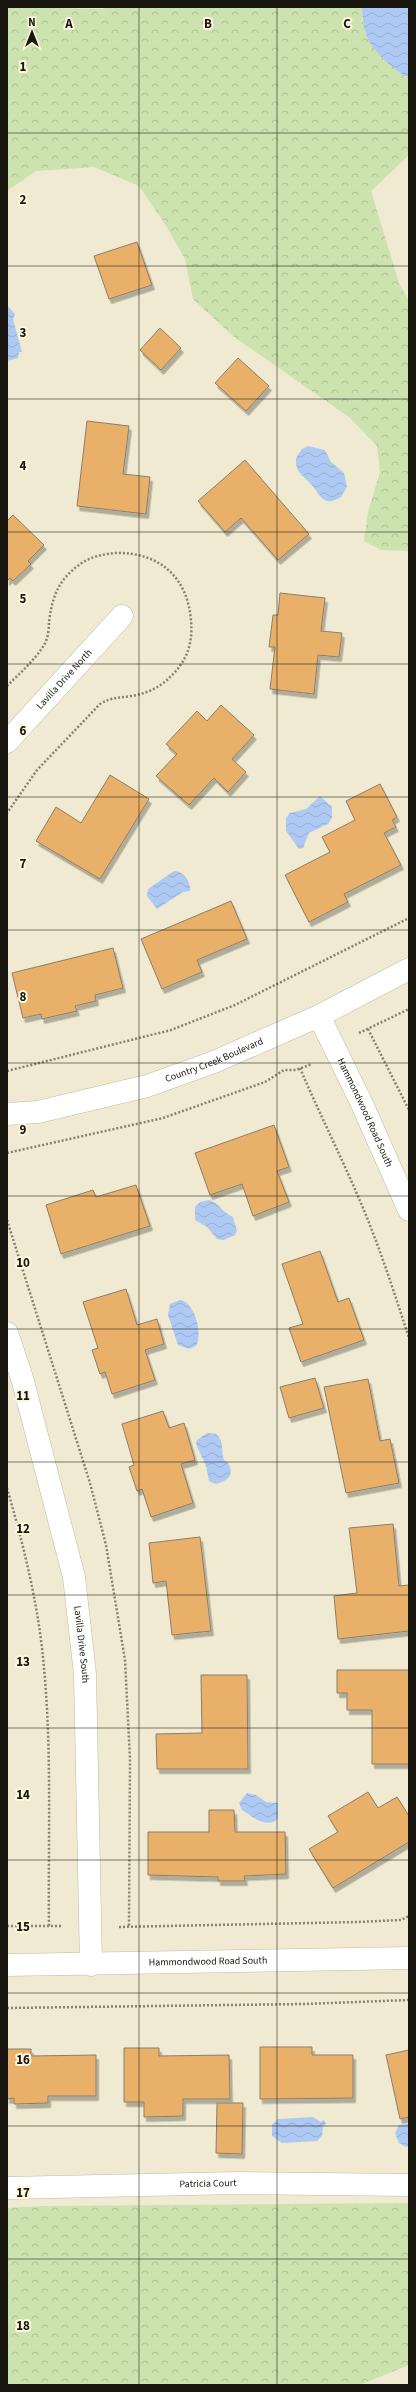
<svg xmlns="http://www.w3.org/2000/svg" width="416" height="2392" font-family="'Source Sans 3',sans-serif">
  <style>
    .forest { fill: url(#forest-crowns) }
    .water { fill: url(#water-waves) }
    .building { fill: #e9b069; stroke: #8d7d6a; filter: url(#shadow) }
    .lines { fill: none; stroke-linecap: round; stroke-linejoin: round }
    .minor-casing { stroke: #c0bba3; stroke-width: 23 }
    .path { stroke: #858170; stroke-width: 2.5; stroke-dasharray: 2 2; stroke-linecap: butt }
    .minor { stroke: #fff; stroke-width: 22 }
    .grid { fill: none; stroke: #18160e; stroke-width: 1; stroke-opacity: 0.55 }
    .labels { text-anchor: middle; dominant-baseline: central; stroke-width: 4; stroke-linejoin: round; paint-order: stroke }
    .street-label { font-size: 10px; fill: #18160e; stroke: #fdf7de }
    .grid-label { font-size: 13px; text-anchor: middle; font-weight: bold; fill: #18160e; stroke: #fdf7de; stroke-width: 4; stroke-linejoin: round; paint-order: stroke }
  </style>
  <defs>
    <pattern id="forest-crowns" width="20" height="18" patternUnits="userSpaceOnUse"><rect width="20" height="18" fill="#cce3b0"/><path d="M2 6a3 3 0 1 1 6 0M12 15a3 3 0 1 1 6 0" fill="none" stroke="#aec296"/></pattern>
    <pattern id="water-waves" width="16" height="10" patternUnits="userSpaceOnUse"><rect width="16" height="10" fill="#aecaf4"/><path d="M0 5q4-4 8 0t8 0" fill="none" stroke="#95add0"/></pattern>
    <filter id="shadow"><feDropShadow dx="2.5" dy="4.5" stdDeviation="0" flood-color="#0004"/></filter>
  </defs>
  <rect width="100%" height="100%" fill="#efead1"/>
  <path class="forest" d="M7,7L103,9L107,7H362V20L406,77H409V155L371,191L399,283L409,301V551L381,550L364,541L368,512L380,472L377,446L349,417L233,336L193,299L185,259L165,224L139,186L94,167L36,171L7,191Z
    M409,2203V2365L360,2385H7V2208L43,2206Z"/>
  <path class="water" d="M362,7H409V77C398,75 376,53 370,43C364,32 362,19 362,7Z
    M7,305L15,314L13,319L22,352H19L18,358L7,361Z
    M308,446L325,450L331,462L344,473L347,487L341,497C321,509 320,492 309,482C301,474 295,471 296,458L302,449Z
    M320,796L332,807V818L328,824L309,833L303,848L299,849L286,831V818L290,813L306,809Z
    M174,871C185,871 191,883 190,891L183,892L157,909L147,896L148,889Z
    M209,1200C221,1204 220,1211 233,1217L237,1231L235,1235L224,1240L217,1239L207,1227L195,1220V1207L200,1202Z
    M180,1300C195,1302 203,1334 196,1346L189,1349L178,1345L168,1315L170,1304Z
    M207,1433L216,1434C224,1441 221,1448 223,1457C224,1462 226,1460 228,1463C235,1475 228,1481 216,1484L209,1481L206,1466L196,1444L197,1440Z
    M247,1793L256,1795L266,1802L278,1803V1819C266,1829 253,1817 242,1810L239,1803Z
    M313,2117L321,2122L324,2120L326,2124L323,2126L322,2136L317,2141L282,2143L272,2136V2125L278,2119Z
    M409,2124V2146L406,2147L399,2143L395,2133L399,2125Z"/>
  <path class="building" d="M137,242L152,285L109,299L94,256Z
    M160,328L181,348L161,370L140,350Z
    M238,358L269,386L246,411L215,383Z
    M87,421L129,426L123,474L150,477L146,514L77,506Z
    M245,460L309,534L278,560L241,518L225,532L198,501Z
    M13,515L44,545L28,561L31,564L13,581L10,578L7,581V521Z
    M280,593L325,598L321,631L342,633L339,657L318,655L314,694L270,689L275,647H269L273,615H278Z
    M221,705L254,735L232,759L246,772L228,792L214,778L189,805L156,776L177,754L166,744L197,711L207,721Z
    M110,775L149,799L100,879L36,841L56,807L81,823Z
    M380,784L397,817L392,820L396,827L384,833L401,865L344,894L348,902L309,922L285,875L330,852L322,837L355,820L346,801Z
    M231,901L247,939L197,960L202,972L162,989L141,939Z
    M113,948L123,988L95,995L96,1001L75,1006L77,1011L42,1019L41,1014L23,1018L12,973Z
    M274,1125L289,1167L277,1171L289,1202L253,1216L242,1184L210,1195L195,1153Z
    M136,1185L150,1226L61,1254L46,1205L93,1190L96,1197Z
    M320,1251L338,1302L349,1298L364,1340L301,1362L289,1328L303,1324L282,1264Z
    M126,1289L137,1325L157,1319L164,1344L145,1350L155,1380L112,1394L105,1372L100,1374L92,1350L98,1348L83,1302Z
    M315,1378L324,1408L289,1418L280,1387Z
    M368,1379L380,1441L390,1439L399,1483L346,1493L324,1387Z
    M163,1411L169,1428L184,1423L195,1460L181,1464L193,1503L151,1517L142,1489L137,1491L129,1467L134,1465L122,1424Z
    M393,1524L399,1586L409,1585V1631L338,1639L334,1596L357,1593L349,1528Z
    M200,1537L211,1631L172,1635L166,1581L153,1583L149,1543Z
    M337,1670H409V1764H372V1710H347V1693H337Z
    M201,1675H247L248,1769H157L156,1734L202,1733Z
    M368,1792L378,1808L397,1797L409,1816V1842L333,1888L309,1849L338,1832L328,1816Z
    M209,1810H234L235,1832H285L286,1874L244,1876L245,1881H218V1877L148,1875V1832H209Z
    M260,2047H312V2055H353V2098L260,2099Z
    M124,2048H159V2056L229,2055L230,2099H183V2116L144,2117V2102H124Z
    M7,2049H31V2056L96,2055V2096H48V2103L14,2104V2098L7,2099Z
    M409,2050V2117L400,2119L386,2055Z
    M217,2103H243L242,2154L216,2153Z"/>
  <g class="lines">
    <defs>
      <g id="minor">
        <path id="s1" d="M7,742L122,616"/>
        <path id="s2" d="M319,1016L362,1104L409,1210"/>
        <path id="s3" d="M7,1114L38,1112L147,1086L214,1062L319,1016L409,969"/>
        <path id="s4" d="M7,1333L22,1378L74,1577L85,1674L91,1965"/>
        <path id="s5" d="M7,1965L409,1958"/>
        <path id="s6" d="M7,2188L238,2183L409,2185"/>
      </g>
    </defs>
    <use href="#minor" class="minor-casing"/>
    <path class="path" d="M7,686C19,674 35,660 44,645C48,639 49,629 49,622C52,598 58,580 79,565C89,557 103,554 116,553C160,552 188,578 191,621C193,643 187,661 171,676C161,687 146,694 131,696C119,698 111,697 100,704L37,770L7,813
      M368,1029L409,1110
      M359,1033L409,1009
      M300,1068C319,1113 341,1156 360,1201C379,1245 394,1292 409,1338
      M7,1071L171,1030L235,1005L409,918
      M7,1153L163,1118L265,1082L284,1070H296L312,1064
      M7,1220L90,1483L106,1545L125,1660L130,1759L129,1927
      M7,1488C24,1547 39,1607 44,1668C52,1754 48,1840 49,1926
      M7,1926H62
      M119,1927L358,1922L401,1920L409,1916
      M7,2008L304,2004L409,2000"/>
    <use href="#minor" class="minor"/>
  </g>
  <path class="grid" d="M139,7V2385M277,7V2385M7,133H409M7,266H409M7,399H409M7,532H409M7,664H409M7,797H409M7,930H409M7,1063H409M7,1196H409M7,1329H409M7,1462H409M7,1595H409M7,1728H409M7,1860H409M7,1993H409M7,2126H409M7,2259H409"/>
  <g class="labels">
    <g class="street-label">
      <text stroke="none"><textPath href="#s1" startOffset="85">Lavilla Drive North</textPath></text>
      <text stroke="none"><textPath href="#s3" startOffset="215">Country Creek Boulevard</textPath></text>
      <text stroke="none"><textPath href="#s2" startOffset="107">Hammondwood Road South</textPath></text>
      <text stroke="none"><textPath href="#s4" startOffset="321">Lavilla Drive South</textPath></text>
      <text stroke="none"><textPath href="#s5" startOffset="201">Hammondwood Road South</textPath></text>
      <text stroke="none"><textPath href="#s6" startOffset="201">Patricia Court</textPath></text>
    </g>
  </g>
  <g class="grid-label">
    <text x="69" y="28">A</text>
    <text x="208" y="28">B</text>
    <text x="347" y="28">C</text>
    <text x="23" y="71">1</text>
    <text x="23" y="204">2</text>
    <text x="23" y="337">3</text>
    <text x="23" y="470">4</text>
    <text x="23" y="603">5</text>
    <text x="23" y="735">6</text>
    <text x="23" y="868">7</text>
    <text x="23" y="1001">8</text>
    <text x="23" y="1134">9</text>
    <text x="23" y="1267">10</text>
    <text x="23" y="1400">11</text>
    <text x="23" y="1533">12</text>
    <text x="23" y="1666">13</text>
    <text x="23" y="1799">14</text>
    <text x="23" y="1931">15</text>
    <text x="23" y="2064">16</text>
    <text x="23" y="2197">17</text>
    <text x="23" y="2330">18</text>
  </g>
  <rect width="416" height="2392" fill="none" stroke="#18160e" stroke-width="16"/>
  <g transform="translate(32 32)" stroke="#fdf7de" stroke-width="3" paint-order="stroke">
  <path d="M0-3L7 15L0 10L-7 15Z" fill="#18160e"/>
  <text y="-6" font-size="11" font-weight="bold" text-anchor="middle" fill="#18160e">N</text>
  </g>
</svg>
